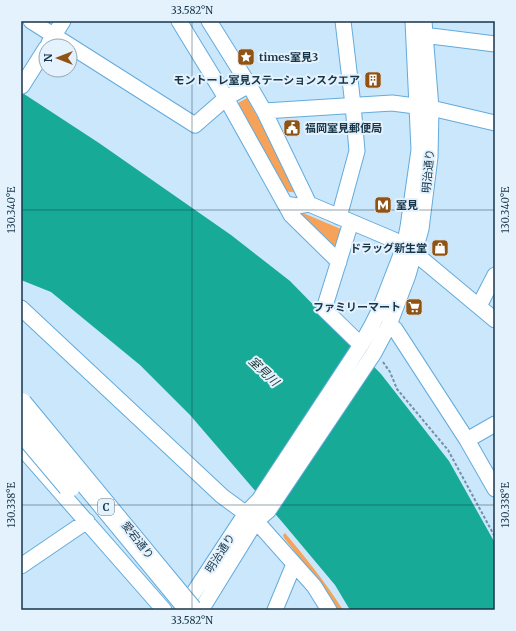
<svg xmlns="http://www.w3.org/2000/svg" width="516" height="631" font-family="Merriweather,'Noto Sans JP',serif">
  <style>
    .green { fill: #f6a359 }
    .water { fill: #17aa96 }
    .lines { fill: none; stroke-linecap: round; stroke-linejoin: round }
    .minor-casing { stroke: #63abdc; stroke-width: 17 }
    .path { stroke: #7390a5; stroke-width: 2; stroke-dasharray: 3 2; stroke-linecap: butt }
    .minor { stroke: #fff; stroke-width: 15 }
    .highway-bridge-casing { stroke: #63abdc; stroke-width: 24; stroke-linecap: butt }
    .highway-bridge { stroke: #fff; stroke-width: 22 }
    .ticks { fill: none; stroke: #173549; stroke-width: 1; stroke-opacity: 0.45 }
    .labels { text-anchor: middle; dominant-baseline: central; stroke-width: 4; stroke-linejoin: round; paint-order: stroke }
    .shield { fill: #e4f2fd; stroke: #546e7f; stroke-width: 1 }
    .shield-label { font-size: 10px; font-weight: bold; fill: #173549 }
    .poi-label { font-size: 11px; font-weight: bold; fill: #173549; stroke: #e4f2fd; text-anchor: start }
    .street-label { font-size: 11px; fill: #173549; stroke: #e4f2fd }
    .water-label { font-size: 12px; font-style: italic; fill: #1b3631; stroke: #e4f2fd }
    .neatline { fill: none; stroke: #173549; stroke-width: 1.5 }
    .ticks-label { font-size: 10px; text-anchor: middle; fill: #173549 }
  </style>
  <rect width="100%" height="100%" fill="#cbe7fc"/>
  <path class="green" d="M247,98L299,193L283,191L236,104Z
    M303,213L341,229L334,250L298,219Z
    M285,533C306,558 326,583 343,610H337L318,581L284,538L283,535Z"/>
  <path class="water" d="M21,92L99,143L231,235L290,281L381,374L449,461L495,543V610H350L335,585L283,523L190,415L140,365L51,292L21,280Z"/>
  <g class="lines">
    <defs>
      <path id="minor" d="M31,21L195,125L226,98L249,85
        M179,21L226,98L285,204L297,206L309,204
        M209,21L249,85L264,111L392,103L431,108L495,123
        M425,37L431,36L495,44
        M49,43L63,21
        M22,86L46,48
        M264,111L309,204L394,240L423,260L495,320
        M285,204L291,215L339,262
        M339,217L357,151L353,105L343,21
        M351,222L324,309L361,345
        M479,306L495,275
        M21,308L222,496L256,521L314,586L329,610
        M389,325L395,329L467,440L495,489
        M467,440L495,424
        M21,447L164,610
        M21,566L87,521
        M187,610V603L246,513L259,500L361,345L371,327L380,309L404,247L408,227L419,150L413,21
        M201,610L256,521L268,511L374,353L389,325L408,275L421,229L430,157L431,108L424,21
        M275,610L294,564"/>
    </defs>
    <use href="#minor" class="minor-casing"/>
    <path class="path" d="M383,362L390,372L397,389L448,450L495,537"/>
    <use href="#minor" class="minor"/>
    <defs>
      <path id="highway-bridge" d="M21,404L191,610
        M21,429L69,486"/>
    </defs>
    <use href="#highway-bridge" class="highway-bridge-casing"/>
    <use href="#highway-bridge" class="highway-bridge"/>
  </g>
  <path class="ticks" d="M192,21V610M21,210H495M21,505H495"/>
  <defs>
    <symbol id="sight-square" viewBox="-11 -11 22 22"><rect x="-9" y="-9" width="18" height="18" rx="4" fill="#8f5314" stroke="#e4f2fd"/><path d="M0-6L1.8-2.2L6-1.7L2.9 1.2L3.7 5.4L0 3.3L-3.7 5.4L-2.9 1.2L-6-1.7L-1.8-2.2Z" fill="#fff"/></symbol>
    <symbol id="building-square" viewBox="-11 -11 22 22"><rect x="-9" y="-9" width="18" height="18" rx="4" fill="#8f5314" stroke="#e4f2fd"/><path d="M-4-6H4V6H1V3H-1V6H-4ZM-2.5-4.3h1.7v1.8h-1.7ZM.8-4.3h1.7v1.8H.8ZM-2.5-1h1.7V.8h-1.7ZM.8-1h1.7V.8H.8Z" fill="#fff"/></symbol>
    <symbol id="civic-square" viewBox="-11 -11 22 22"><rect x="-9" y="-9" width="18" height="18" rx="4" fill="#8f5314" stroke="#e4f2fd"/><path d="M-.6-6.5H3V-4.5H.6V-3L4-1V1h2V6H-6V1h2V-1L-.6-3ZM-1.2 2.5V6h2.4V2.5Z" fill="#fff"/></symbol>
    <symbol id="metro-square" viewBox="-11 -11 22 22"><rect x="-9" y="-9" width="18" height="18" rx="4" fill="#8f5314" stroke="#e4f2fd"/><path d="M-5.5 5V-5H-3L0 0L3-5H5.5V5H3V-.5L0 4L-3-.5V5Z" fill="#fff"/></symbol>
    <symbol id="shop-square" viewBox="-11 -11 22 22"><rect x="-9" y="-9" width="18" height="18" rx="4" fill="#8f5314" stroke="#e4f2fd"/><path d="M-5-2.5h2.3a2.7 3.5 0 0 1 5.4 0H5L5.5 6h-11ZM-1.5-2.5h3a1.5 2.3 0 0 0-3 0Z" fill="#fff"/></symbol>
    <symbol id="supermarket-square" viewBox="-11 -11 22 22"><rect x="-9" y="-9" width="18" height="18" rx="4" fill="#8f5314" stroke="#e4f2fd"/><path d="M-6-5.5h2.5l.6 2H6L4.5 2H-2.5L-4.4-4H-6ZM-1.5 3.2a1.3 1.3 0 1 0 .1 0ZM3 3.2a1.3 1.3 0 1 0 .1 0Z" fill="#fff"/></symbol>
  </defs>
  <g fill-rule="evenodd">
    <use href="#sight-square" x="236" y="47" width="20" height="20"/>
    <use href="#building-square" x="363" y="70" width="20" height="20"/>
    <use href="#civic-square" x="282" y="118" width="20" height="20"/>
    <use href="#metro-square" x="373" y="195" width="20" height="20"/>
    <use href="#shop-square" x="430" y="238" width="20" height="20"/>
    <use href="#supermarket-square" x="404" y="297" width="20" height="20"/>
  </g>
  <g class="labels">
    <rect class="shield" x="98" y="499" width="16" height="16" rx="3"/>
    <g class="shield-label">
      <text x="106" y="507">C</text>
    </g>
    <g class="poi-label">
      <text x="259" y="57">times室見3</text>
      <text x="360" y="80" text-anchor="end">モントーレ室見ステーションスクエア</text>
      <text x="305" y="128">福岡室見郵便局</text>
      <text x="396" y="205">室見</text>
      <text x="427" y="248" text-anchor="end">ドラッグ新生堂</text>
      <text x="401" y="307" text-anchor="end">ファミリーマート</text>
    </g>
    <g class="street-label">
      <text transform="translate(428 171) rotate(-85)">明治通り</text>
      <text transform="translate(138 540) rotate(52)">愛宕通り</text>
      <text transform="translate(220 553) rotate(-57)">明治通り</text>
    </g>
    <g class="water-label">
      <text transform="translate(264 371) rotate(43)">室見川</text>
    </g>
  </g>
  <rect width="516" height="631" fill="none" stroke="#e4f2fd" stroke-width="44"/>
  <g transform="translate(58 58) rotate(270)"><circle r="19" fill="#e4f2fd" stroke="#92a6b5"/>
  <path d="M0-3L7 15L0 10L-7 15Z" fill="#8f5314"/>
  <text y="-6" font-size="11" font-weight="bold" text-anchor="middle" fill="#173549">N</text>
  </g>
  <rect x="22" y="22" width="472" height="587" class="neatline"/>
  <g class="ticks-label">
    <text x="192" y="14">33.582°N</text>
    <text transform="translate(505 210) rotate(-90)" y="4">130.340°E</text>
    <text transform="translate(11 210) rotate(-90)" y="4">130.340°E</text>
    <text transform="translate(505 505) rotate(-90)" y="4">130.338°E</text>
    <text transform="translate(11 505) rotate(-90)" y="4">130.338°E</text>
    <text x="192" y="624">33.582°N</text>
  </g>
</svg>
